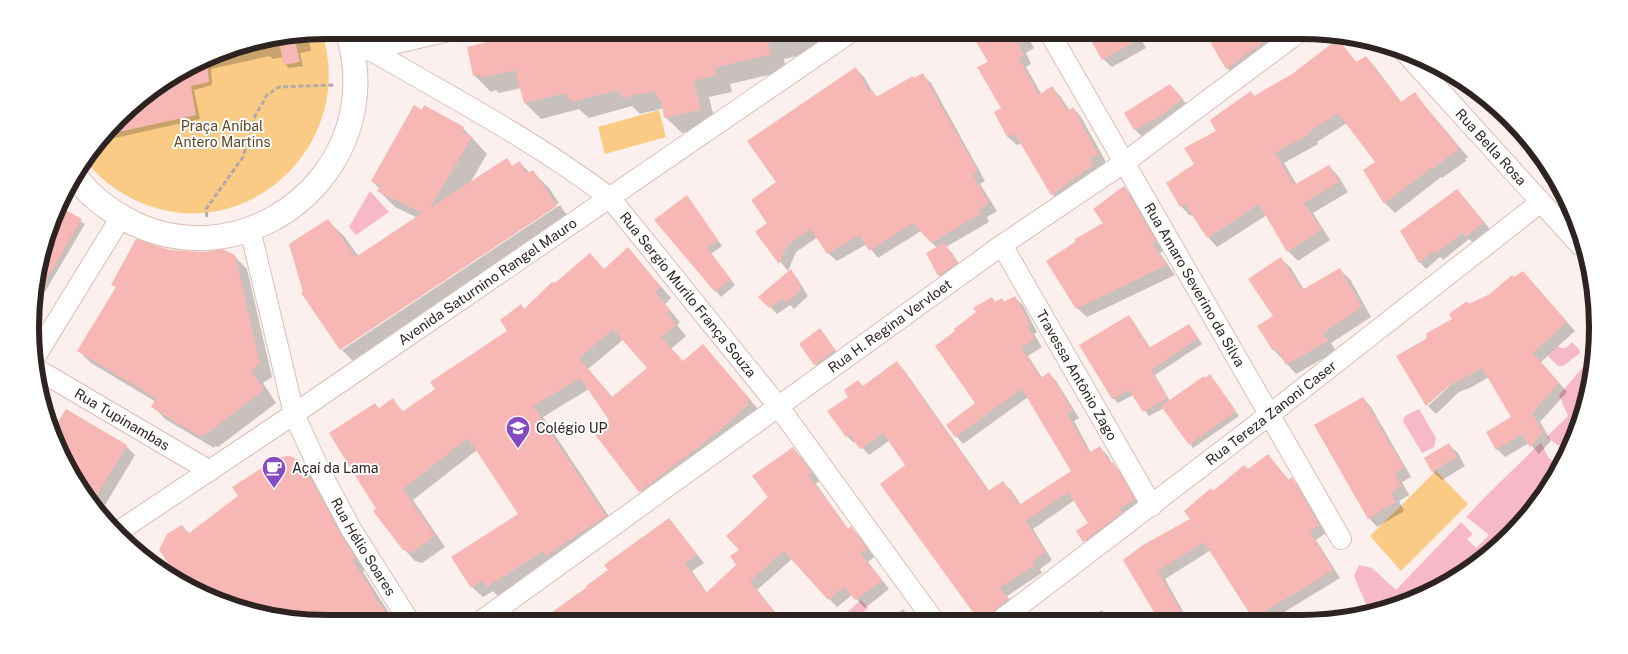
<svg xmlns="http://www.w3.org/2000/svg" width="1628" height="654" font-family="'Public Sans',sans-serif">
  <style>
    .green { fill: #f9cb85 }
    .water { fill: #f7b8c9 }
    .pier { fill: #fbf0ed }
    .shadow { fill: #0003; fill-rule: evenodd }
    .building { fill: #f7b7b5; fill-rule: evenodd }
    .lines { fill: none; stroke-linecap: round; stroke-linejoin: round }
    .minor-casing { stroke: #d9bfb6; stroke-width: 22 }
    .tertiary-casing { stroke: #d9bfb6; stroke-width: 26 }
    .path { stroke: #b5aaa7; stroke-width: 3; stroke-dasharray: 5 2.5; stroke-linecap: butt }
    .minor { stroke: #fff; stroke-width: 20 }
    .tertiary { stroke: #fff; stroke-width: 24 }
    .labels { text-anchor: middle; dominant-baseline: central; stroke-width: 4; stroke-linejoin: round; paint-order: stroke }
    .park-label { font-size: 14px; fill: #604823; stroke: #fff }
    .street-label { font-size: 14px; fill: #2d2320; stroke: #fff }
    .poi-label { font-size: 14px; fill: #2d2320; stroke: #fff; text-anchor: start }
    .rim { fill: none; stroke: #2d2320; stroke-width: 6 }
  </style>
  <rect width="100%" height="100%" fill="#fbf0ed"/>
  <path class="green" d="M321,31C328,49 330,71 328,91C316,183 220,241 135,200C116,191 98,177 85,160L131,104L231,46Z
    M659,110L666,137L605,154L598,127Z
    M1436,471L1468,504L1401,571L1370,536Z"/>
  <path class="water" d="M370,191L389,212L356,235L349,227Z
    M1572,342L1579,349L1580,353L1563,366H1558L1548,356L1558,346L1561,348H1566Z
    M1590,359L1582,422L1548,492L1497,550L1432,593L1362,615L1366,604L1354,576L1359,565L1372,568L1396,590L1488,494L1568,416L1559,395Z
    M1419,409L1436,438L1434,447L1422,453L1403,421L1405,416Z
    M861,600L868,608L862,613L858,623H846L842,617Z"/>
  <path class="pier" d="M1545,436L1568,452L1565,458L1557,465L1548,457L1540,440Z
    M1464,515L1489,535L1476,548L1467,539L1473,534L1459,520Z"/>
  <path class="shadow" d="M553,30H819L823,47L809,53L784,59L786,71L730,84L732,92L709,97L716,126L682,133L665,117L664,108L640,114L632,106L589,118L579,109L541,119L525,103L521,88L499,93L496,90L491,92L474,75L507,38L509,41Z
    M960,30H1024L1034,48L1026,53L1031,64L1026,67L1042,95L1052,88L1060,96L1070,111L1073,108L1081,117L1106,162L1098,168L1101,174L1060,202L1052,194L1022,143L1017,145L1008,137L995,113L1002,109L989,62L971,31L965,35Z
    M1086,30H1136L1146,48L1112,67L1103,59Z
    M1205,30H1283L1288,40L1236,78L1227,68Z
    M308,33L311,51L300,53L303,66L289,68L285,64L283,57L273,59L270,56L211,69L212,85L194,90L200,119L115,138L111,134L110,130L131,104L231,46Z
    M1338,40L1357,63L1366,58L1375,67L1402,103L1415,94L1468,157L1465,159L1466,161L1442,178L1441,177L1395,213L1385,203L1377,163L1347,123L1317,142L1318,144L1284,163L1297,185L1329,166L1338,176L1348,192L1313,213L1330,240L1298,261L1288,251L1267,215L1217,247L1208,237L1193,214L1190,216L1181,206L1196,165L1218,132L1251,93L1255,97L1293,75Z
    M856,69L864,77L872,91L878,98L923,75L931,83L985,181L980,184L997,211L987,217L989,222L946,247L952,253L964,272L948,284L939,275L927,254L937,248L921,231L878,258L867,244L837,261L828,253L818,237L796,252L788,271L757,232L769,224L778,183Z
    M1170,85L1190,108L1144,138L1135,130L1126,113Z
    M423,112L463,128L487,154L470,183L506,160L513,167L520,163L530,173L532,171L549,188L559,203L342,347V350L560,205L572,223L357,365L341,349L327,220L344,236L359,257L418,218L395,207L379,191L380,189L372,181Z
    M1124,187L1133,197L1164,251L1160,253L1175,275L1087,317L1077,308L1105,224Z
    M1457,190L1490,229L1473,243L1469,239L1443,260L1440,257L1426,269L1420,262L1401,231Z
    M687,197L722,246L711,254L735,285L721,297L656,220Z
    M60,208L85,224L33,312V288Z
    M628,249L671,298L665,304L680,322L677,325L686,336L671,349L683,362L713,357L759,410L650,501L640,491L610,420L589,389L543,417L616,527L499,597L493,591L483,597L472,587L520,515L477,450L413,500L445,547L422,563L415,561L404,549L377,509L375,404L380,409L392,400L404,412L436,389L508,331L525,310L555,284L605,270ZM624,339L649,368L613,398L588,369Z
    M170,251L234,256L247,269L272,377L263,383L276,403L218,447L215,446L214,448L165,419L153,406L156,402L91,363L79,351L117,288L113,284Z
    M1281,259L1291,268L1304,290L1340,270L1350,279L1371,317L1331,343L1336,351L1296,374L1274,350L1275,316Z
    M791,271L797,278L808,296L794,309L790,305L777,314L760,297Z
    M1515,279L1531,281L1575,331L1541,362L1567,392L1540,422L1551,441L1539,454L1529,443L1505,457L1497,449L1513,417L1489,377L1470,388L1459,392L1436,414L1428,406L1456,380L1455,378L1427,403V405L1398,357L1428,340L1470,305L1491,295Z
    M992,298L996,303L1002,299L1005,303L1015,298L1023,305L1037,332L1034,334L1042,347L1028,356L1043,379L1049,374L1056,381L1079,418L1074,421L1091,453L1100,448L1108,456L1112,464L1120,471L1141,507L1092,548L1078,531L1090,523L1075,500L1033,529L1052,560L1040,569L1042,573L1007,596L1015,607L997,622H981L882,484L907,466L890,440L869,455L856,441L854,443L847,436L829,412L896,362L904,370L990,492L1003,483L1011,490L1021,505L1073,471L1028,397L963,444L956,436L977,403L956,331Z
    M1129,316L1133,321L1151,349L1189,325L1202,344L1155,375L1170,401L1210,376L1239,416L1193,448L1164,408L1149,416L1133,395L1118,403L1113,398Z
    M824,334L838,354L819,368L815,364Z
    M1363,398L1371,407L1411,477L1402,482L1409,495L1399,501L1404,511L1377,527L1369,518Z
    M67,410L126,446L135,455L102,510V513L70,476L53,432Z
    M1449,445L1458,453L1465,466L1442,480L1433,472L1426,458Z
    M793,449L801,457L819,481L816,484L849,530L851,528L859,536L874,557L868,562L889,589L865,608L852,595L837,607L792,559L757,590L784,623H539L610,571L669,520L704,563L692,571L707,593L738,565L740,550Z
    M1268,456L1289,480L1291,479L1299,486L1326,533L1316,540L1340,578L1268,622H1257L1211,550L1165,579L1189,622H1162L1124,560L1192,520L1214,492Z
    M297,461L310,474L328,502L366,570L363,572L396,624H327L232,608L171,576L176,571L182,526L190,534Z
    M903,609L915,623H886Z
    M1102,610L1112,622H1083Z"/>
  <path class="building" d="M548,30H765L771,54L714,68L716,75L694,81L701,110L664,118L662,104L654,91L622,98L621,93L619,94L618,90L572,102L570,98L568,99L566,93L524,103L515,70L481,78V74L473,76L467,47L507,37L508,40Z
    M969,30H1036L1037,34L1018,44L1024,55L1019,58L1039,95L1052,86L1068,111L1073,107L1098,154L1090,159L1093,165L1051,195L1015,134L1007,137L994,112L1001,108L977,67L988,62Z
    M1085,30H1156L1102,60Z
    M1203,30H1279L1226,69Z
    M294,36L300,62L284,65L278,38Z
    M1338,39L1356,62L1366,56L1401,102L1415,92L1426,108L1459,147L1456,149L1458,150L1432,169L1431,168L1384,204L1363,170L1375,162L1338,113L1309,132V134L1275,153L1294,185L1329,165L1339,182L1304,203L1322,230L1287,252L1259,204L1207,238L1185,204L1180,207L1166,183L1194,164L1184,148L1216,131L1210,120L1231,105L1251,91L1254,96L1292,74Z
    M207,60L209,82L191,86L196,115L105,135L131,104Z
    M856,67L869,92L872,90L876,97L913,76L914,78L923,73L978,172L973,175L989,203L980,209L982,213L931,243L913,223L869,251L860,235L827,254L811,229L788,244L779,264L755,232L767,223L751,200L776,182L747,141Z
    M1170,84L1183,99L1166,111L1164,114L1134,130L1124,113Z
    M414,105L422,110L424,105L464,127L462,132L472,137L430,208L507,158L512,166L520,161L526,173L533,170L557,206L340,350L301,293L303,292L289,244L328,219L356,257L422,213L377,191L381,186L371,181Z
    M1124,186L1156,241L1152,244L1167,265L1076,309L1046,261L1075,242V239L1103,223L1093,209Z
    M1457,189L1484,222L1466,237L1462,233L1435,254L1433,252L1419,263L1400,231Z
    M687,195L718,240L707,248L731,279L715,292L654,220Z
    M60,207L82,219L40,290L33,287Z
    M136,239L170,250L205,252L222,249L235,255L260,364L251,370L264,390L205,435L202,434L201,437L151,407L156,398L77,351L116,287L111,285Z
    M944,243L957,263L938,276L926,253Z
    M628,247L661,287L655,292L670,310L667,313L676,325L661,337L683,361L703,344L749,398L748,405L714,435L639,492L593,432L609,420L580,378L533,406L606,516L546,556L543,551L487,587L483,580L471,588L451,557L518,514L468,438L403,489L435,536L411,553L403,550L373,511L376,509L329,433L375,403L378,409L393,398L402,412L435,389L430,382L507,331L500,320L521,304L524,309L552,282L555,283L590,253L604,269ZM613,329L647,368L612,397L579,358Z
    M1281,257L1302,290L1340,268L1362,307L1323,333L1328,341L1286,365L1276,348L1273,351L1257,326L1273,316L1248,279Z
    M791,269L800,284L802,289L786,303L783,299L769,308L758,297Z
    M1523,271L1567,322L1533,353L1559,383L1532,413L1543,432L1530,447L1522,434L1496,450L1486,432L1511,417L1482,368L1461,380L1451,384L1426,406L1396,356L1426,339L1427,333L1452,319L1449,314L1467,301L1469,304L1490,294L1512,275L1514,277Z
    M1015,296L1030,324L1027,326L1035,339L1021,348L1041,378L1049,372L1060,390L1072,410L1067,413L1089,453L1100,446L1110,463L1113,462L1135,499L1119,509L1122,512L1083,542L1076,531L1088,523L1068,492L1026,521L1046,552L1033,561L1035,565L1000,588L1008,599L980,622L880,484L905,465L883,433L860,449L849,434L846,437L827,411L848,397L844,390L858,380L863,386L897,361L988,491L1003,481L1019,505L1071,471L1022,389L955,437L946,425L975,403L935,346L955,331L954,329L976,312L973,308L992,297L995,302L1002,298L1004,302Z
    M1129,315L1149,348L1189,324L1198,338L1151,370L1168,398L1143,412L1129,390L1112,399L1079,345Z
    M820,328L835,350L814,365L799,344Z
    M1210,374L1236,411L1189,445L1161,406L1204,376L1205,378Z
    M1363,397L1404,468L1395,473L1401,486L1391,493L1396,502L1368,519L1314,425Z
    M66,409L127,445L93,502L70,476L53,430Z
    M1449,443L1457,457L1432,472L1424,458Z
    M793,447L811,472L808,475L848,529L851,526L867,549L860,553L882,581L855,600L844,587L828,600L784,551L750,581L783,623H537L587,587L586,586L608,570L604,565L669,518L697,554L685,563L706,593L736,565L730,556L739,550L726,536L768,497L752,476Z
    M1268,454L1288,480L1292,477L1319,525L1310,532L1333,570L1253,619L1204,542L1158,571L1187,622H1160L1123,560L1143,545L1190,519L1184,511L1211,488L1213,491L1244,465L1248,469Z
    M290,456L298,460L316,488L341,535L355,558L352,560L373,592L372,593L394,624H327L232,608L186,584L179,573L176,574L159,550L167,534L182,525L188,534L238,496L232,487L279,457Z"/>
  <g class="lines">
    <defs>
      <g id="minor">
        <path id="s1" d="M1048,30L1341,539"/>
        <path id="s2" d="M367,48C449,96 534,140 610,198L778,406L935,622"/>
        <path id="s3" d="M1403,50L1580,245"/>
        <path id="s4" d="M250,229L294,414L319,469L351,529L411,624"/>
        <path id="s5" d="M1002,245L1152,506"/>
        <path d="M35,357L121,217"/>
        <path id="s6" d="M35,368L210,471"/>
        <path id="s7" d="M119,531L294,414L854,30"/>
        <path id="s8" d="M998,622L1269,415L1541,202"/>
        <path id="s9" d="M477,624L1002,245L1125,162L1302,30"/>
      </g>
      <path id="tertiary" d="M353,51L444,30
        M74,174C88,196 111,212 135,224C227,267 335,207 353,109C358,82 355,55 347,30"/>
    </defs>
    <use href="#minor" class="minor-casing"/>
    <use href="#tertiary" class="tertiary-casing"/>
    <path class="path" d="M207,217L206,209L243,157L255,116L267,95L279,87L334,85"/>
    <use href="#minor" class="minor"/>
    <use href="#tertiary" class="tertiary"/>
  </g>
  <defs>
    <symbol id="school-pin" viewBox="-11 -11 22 30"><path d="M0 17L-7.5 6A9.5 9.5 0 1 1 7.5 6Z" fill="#864bc1" stroke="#fff"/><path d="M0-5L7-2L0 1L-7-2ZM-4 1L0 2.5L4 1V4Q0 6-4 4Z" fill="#fff"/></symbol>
    <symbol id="cafe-pin" viewBox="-11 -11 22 30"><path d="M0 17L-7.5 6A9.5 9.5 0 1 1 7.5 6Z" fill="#864bc1" stroke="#fff"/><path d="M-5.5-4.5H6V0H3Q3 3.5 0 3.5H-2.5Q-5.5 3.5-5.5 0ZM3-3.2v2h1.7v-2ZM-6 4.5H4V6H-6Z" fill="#fff"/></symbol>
  </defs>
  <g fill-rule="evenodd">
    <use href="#school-pin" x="504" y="414" width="28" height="38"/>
    <use href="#cafe-pin" x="260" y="454" width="28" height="38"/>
  </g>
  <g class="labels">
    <g class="park-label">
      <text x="222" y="126">Praça Aníbal<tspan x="222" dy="16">Antero Martins</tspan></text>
    </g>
    <g class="street-label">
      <text stroke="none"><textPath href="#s3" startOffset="131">Rua Bella Rosa</textPath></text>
      <text stroke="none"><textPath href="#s7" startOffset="445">Avenida Saturnino Rangel Mauro</textPath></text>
      <text stroke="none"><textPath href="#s1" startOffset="294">Rua Amaro Severino da Silva</textPath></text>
      <text stroke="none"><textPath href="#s2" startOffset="410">Rua Sergio Murilo França Souza</textPath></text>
      <text stroke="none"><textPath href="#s9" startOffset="509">Rua H. Regina Vervloet</textPath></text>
      <text stroke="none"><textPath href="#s5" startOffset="150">Travessa Antônio Zago</textPath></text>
      <text stroke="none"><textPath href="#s8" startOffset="344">Rua Tereza Zanoni Caser</textPath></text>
      <text stroke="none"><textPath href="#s6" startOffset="101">Rua Tupinambas</textPath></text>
      <text stroke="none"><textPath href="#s4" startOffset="340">Rua Hélio Soares</textPath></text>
    </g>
    <g class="poi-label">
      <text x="536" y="428">Colégio UP</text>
      <text x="292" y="468">Açaí da Lama</text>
    </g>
  </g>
  <path d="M0 0H1628V654H0ZM327 39H1301A288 288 0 0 1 1589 327V327A288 288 0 0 1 1301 615H327A288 288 0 0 1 39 327V327A288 288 0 0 1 327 39Z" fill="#fff" fill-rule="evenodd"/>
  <path class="rim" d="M327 39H1301A288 288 0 0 1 1589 327V327A288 288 0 0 1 1301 615H327A288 288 0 0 1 39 327V327A288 288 0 0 1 327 39Z"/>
</svg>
